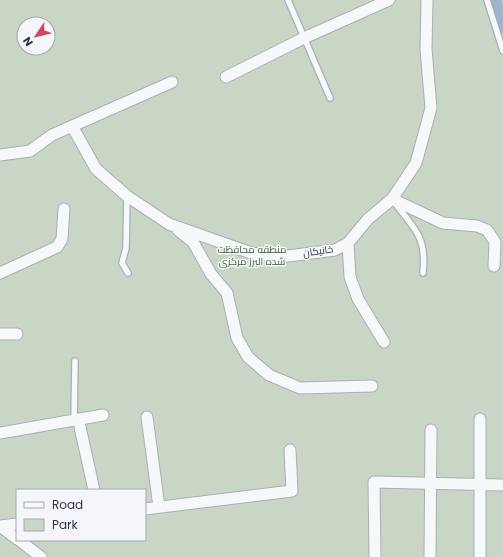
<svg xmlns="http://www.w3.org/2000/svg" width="503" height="557" font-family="Poppins,Cairo,sans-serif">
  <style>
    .green { fill: #c9d6c5; fill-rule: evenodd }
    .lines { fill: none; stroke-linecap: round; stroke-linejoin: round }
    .canal { stroke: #9fb4cc; stroke-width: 11 }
    .service-casing { stroke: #a9aeb7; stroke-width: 8 }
    .minor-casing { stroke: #a9aeb7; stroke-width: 13 }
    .service { stroke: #f7f8fa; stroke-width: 5.5 }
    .minor { stroke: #f7f8fa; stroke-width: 11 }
    .labels { text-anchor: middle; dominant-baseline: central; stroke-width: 3; stroke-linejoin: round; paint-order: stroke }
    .park-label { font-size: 10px; fill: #3f6138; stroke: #f4f6f9 }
    .street-label { font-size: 10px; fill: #2b3445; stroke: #f4f6f9 }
  </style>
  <rect width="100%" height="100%" fill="#e4e7ec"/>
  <path class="green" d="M0,0H503V557H0ZM24,24H48V48H24ZM17,490H145V540H17Z"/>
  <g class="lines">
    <path class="canal" d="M496,0L503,28"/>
    <defs>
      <path id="service" d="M288,0L330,98
        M487,0L503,51
        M127,197L126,248L122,263L128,273
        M395,203C415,230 427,237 423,273
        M74,420L75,361"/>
      <path id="minor" d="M226,77L304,38L389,0
        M72,126L96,169L127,196L169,224L251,253L280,257L335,250L348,243L368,219L392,199L416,163L431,108L426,49L427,0
        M0,155L30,151L52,135L172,82
        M392,199L443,223L477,226L487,230L495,242L494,266
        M178,230L193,242L211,274L227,293L237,338L248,357L269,375L300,388L372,386
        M348,243L350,277L358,299L384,342
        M0,273L57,247L62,239L64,209
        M0,334H17
        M147,417L159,507
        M80,427L94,490
        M0,433L103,415
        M145,509L292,491L290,450
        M0,526L17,539
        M1,526L17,524
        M19,540L41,557
        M375,557L374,482L503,485
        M430,557L431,430
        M480,557V419"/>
    </defs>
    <use href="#service" class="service-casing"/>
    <use href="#minor" class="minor-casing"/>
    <use href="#service" class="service"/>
    <use href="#minor" class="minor"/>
  </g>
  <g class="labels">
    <g class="park-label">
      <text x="252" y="249">منطقه محافظت<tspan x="252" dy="12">شده البرز مرکزی</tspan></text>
    </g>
    <g class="street-label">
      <text transform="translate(318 251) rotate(-9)">خانیکان</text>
    </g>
  </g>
  <rect x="16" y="489" width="130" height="52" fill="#f4f6f9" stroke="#a4a8b1"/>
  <rect x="24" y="502" width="20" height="6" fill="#f7f8fa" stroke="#a4a8b1"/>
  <text x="52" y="509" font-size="12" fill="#2b3445">Road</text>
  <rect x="24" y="519" width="20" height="12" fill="#c9d6c5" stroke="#a4a8b1"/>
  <text x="52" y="529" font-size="12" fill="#2b3445">Park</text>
  <g transform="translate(36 36) rotate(235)"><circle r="19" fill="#f4f6f9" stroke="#a4a8b1"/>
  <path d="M0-3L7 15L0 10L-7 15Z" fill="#d1495b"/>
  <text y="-6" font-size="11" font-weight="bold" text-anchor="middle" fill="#2b3445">N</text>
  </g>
</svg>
